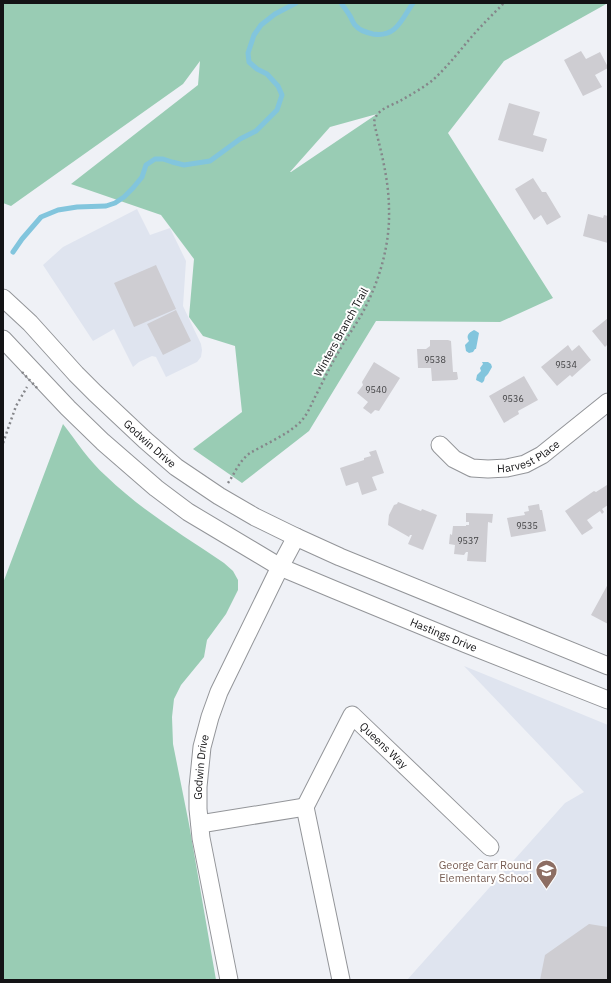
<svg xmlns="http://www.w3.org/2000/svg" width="611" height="983" font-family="'IBM Plex Sans',sans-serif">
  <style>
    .built { fill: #dfe4ef }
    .green { fill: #99ccb4; fill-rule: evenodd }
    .water { fill: #82c5dd }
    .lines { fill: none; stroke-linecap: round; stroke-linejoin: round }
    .stream { stroke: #82c5dd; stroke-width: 5 }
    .building { fill: #cecdd2 }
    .minor-casing { stroke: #939599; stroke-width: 19 }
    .path { stroke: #85868a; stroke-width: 2.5; stroke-dasharray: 2 3; stroke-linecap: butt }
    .minor { stroke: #fff; stroke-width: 17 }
    .path-bridge { stroke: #85868a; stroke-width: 2.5; stroke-dasharray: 2 3; stroke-linecap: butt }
    .labels { text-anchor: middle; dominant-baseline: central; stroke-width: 4; stroke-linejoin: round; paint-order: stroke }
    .number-label { font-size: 9px; fill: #424244 }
    .street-label { font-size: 11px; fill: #131315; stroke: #fefefe }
    .education-label { font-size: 11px; fill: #785e54; stroke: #fefefe; text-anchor: end }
  </style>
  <rect width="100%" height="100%" fill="#eff1f6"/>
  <path class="built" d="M137,209L150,235L170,228L186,261L183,306L201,344L202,350L201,357L197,362L166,377L156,357L152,356L139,362L133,367L114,329L93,341L43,265L63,247Z
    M464,666L608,725V980H407L565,803L584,792Z"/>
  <path class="green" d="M3,3H608L504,61L448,133L553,298L500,322L376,321L309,431L242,483L193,449L242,412L235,346L203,336L189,317L194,259L161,215L71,184L198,85L200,61L183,84L11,206L3,203ZM377,114L291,172H290L330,127Z
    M63,424C77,442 89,461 106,476C141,510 184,536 224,563L233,571L238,580V590L226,614L207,640L204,657L181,685L174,699L172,717L173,744L189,824L216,980H3V583Z"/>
  <path class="water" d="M474,330L476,331L479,333L476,349H475L473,352L469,353L466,351L465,345L469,341C466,336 468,333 474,330Z
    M482,362H488L491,364L492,367L488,374L485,377L484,381L482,383L476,380L477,375L481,371L480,368L483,364Z"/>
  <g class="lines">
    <path class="stream" d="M341,3C344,7 347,11 350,16C352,19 353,24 356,26C359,30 368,33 373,34C396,38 402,19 413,3
      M13,252L22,239L41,217L58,210L77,207L106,206L115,203L124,197L133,188L142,177L146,165L155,159H163L172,162L184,165L210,161L240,139L256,131L277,110L282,95L278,86L267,74L257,69L249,62L248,53L254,35L261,25L275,14L296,3"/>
  </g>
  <path class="building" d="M581,51L586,59L600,52L608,67V68L595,75L602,87L583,96L564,60Z
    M509,103L540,112L533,135L547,139L543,152L498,140Z
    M533,178L542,192H546L561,217L547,225L541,215L534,220L515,189Z
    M588,214L603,218L604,215L608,216V243L583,236Z
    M156,265L176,309L134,327L114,283Z
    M176,310L191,341L163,355L147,324Z
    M608,318V344L605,347L592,331Z
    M430,340H448L451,341L453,372H457L458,379L456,380L432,381L431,368H418L417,349H426L430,346Z
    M568,345L572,351L579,345L591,360L572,377L570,375L557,386L541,367Z
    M374,362L400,378L379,411L375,410L371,414L363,408L368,402L357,393L363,385L362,382Z
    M524,376L538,400L518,411L519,414L504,423L489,396Z
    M376,450L384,473L372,477L377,490L362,495L358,482L346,486L340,468L364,460V458L371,456L369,452Z
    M607,485L608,487V505L602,509L604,512L602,514L600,511L587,520L593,528L582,535L565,511L594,491L596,492Z
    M398,502L421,511L422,509L437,515L423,550L408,544L412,535H410L409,537L388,525L389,515L394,505L397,504Z
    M539,504L540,510H542L546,531L511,537L507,518L525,515L524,512L529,511L528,506Z
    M466,513L493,514L492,523L488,522L486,562L467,561L468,552H466L464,555L454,554L455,545L449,544L450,534L452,535L453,526H466V525H469V522H466Z
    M608,584V624L591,615Z
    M589,924L608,927V980H540L545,955Z"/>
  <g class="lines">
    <defs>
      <g id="minor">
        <path id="s1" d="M3,298L30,323L76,374L95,393L145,440L176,467L219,496L255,517L296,537L340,557L608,666"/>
        <path id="s2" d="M3,339L68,408L103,442L156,488L188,512L255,552L280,567L335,590L466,644L608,700"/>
        <path id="s3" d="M440,445L454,459L472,468L488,469L507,468L525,464L542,455L608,402"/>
        <path d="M200,824L305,807"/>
        <path id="s4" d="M229,980L201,838L198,809V787L202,747L210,717L219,692L280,567L296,537"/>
        <path id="s5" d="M341,980L305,807L352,715L490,847"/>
      </g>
    </defs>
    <use href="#minor" class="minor-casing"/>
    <path class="path" d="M3,443L16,406L27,387
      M228,483C235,473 239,461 250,453C264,445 286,435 297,425C306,418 310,407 315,397C323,382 330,366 339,351C348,335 359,321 367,304C381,275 390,242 389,210C389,180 381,151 374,123C375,110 390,106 400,101C410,95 425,87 434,79C449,65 461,49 474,34C484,23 494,13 504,3"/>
    <use href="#minor" class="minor"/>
    <path class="path-bridge" d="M22,372L39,390"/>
  </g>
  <defs>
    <symbol id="school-pin" viewBox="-11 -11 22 30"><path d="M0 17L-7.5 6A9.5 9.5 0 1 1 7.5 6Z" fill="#8d6e63" stroke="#fefefe"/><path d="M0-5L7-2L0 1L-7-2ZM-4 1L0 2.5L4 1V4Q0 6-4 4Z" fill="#fff"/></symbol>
  </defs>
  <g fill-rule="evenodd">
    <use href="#school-pin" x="534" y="858" width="25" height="34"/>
  </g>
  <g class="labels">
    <g class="number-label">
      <text x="435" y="359">9538</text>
      <text x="566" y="364">9534</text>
      <text x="376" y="389">9540</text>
      <text x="513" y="398">9536</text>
      <text x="527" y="525">9535</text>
      <text x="468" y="540">9537</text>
    </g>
    <g class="street-label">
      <text transform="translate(341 332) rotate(-61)">Winters Branch Trail</text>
      <text stroke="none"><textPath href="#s1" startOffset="207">Godwin Drive</textPath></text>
      <text stroke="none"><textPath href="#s3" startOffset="99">Harvest Place</textPath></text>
      <text stroke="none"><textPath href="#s2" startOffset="538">Hastings Drive</textPath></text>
      <text stroke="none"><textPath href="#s5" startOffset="324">Queens Way</textPath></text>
      <text stroke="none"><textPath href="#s4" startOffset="216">Godwin Drive</textPath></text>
    </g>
    <g class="education-label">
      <text x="532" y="865">George Carr Round<tspan x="532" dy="13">Elementary School</tspan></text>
    </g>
  </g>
  <rect width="611" height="983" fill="none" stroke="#131315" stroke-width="8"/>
</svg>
